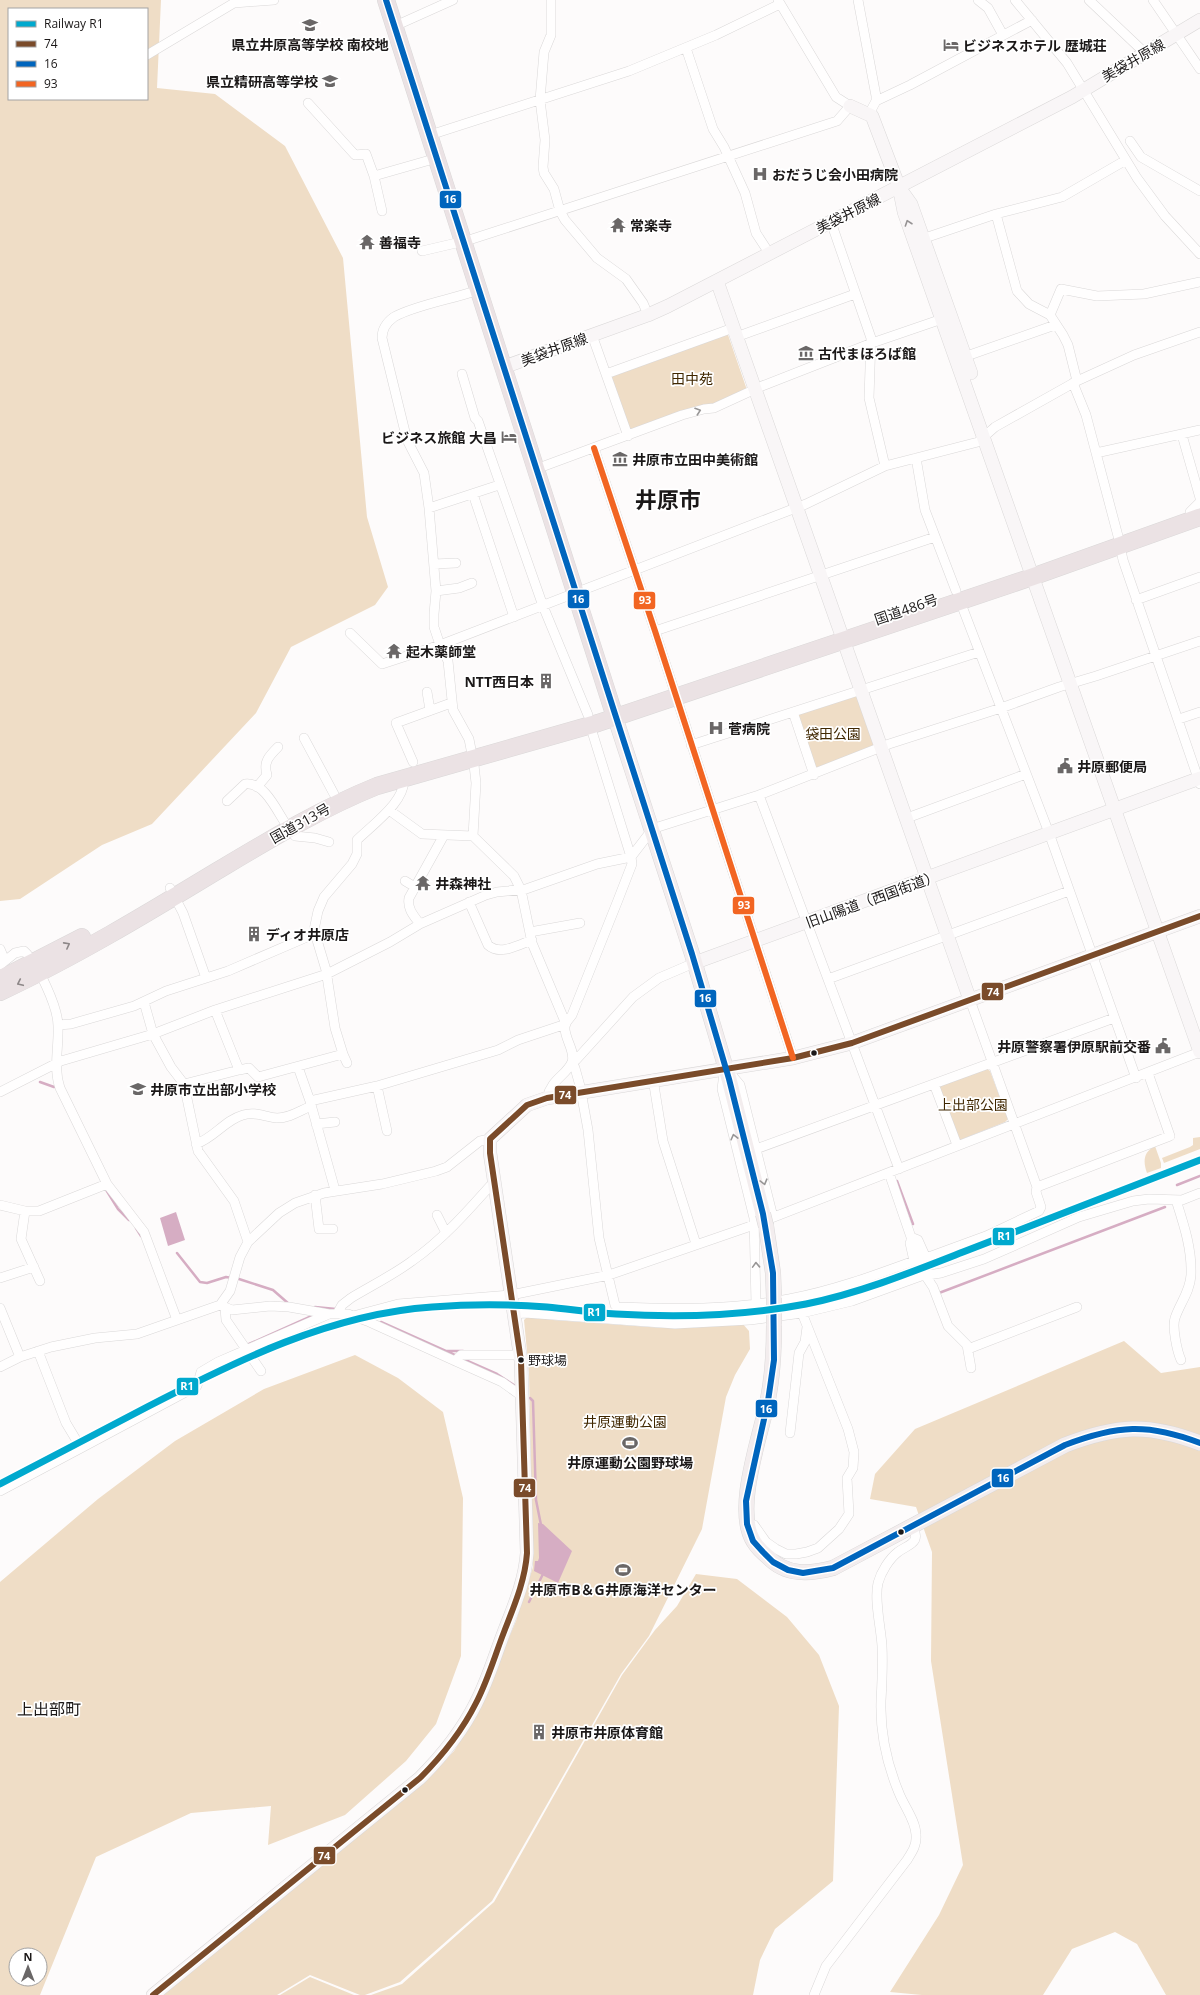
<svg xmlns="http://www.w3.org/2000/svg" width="1200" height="1995" font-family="'Open Sans','Noto Sans JP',sans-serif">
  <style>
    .green { fill: #efddc6; fill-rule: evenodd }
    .water { fill: #d6adc3 }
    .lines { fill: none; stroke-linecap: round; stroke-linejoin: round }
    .stream { stroke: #d6adc3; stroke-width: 2.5 }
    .street-tunnel { stroke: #dbd9d9; stroke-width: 9; stroke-dasharray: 9 4.5; stroke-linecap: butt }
    .street-casing { stroke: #dad8d8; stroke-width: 10 }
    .secondary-casing { stroke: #dad8d8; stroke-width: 14 }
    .primary-casing { stroke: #dad8d8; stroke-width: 16 }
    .highway-casing { stroke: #dad8d8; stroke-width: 18 }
    .street { stroke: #fffefe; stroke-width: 9 }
    .secondary { stroke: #f9f6f7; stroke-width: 13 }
    .primary { stroke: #f3edee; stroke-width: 15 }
    .highway { stroke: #ebe2e4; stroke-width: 17 }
    .primary-bridge-casing { stroke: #dad8d8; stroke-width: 16; stroke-linecap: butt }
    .primary-bridge { stroke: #f3edee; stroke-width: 15 }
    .bus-1-casing { stroke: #fff; stroke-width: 9 }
    .bus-2-casing { stroke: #fff; stroke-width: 9 }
    .bus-3-casing { stroke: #fff; stroke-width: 9 }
    .bus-1 { stroke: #7a4b2a; stroke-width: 6 }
    .bus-2 { stroke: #0065bd; stroke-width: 6 }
    .bus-3 { stroke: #f26522; stroke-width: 6 }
    .rail-1-casing { stroke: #fff; stroke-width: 10 }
    .rail-1 { stroke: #00a9ce; stroke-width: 7 }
    .oneway { stroke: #959293 }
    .oneway2 { stroke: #989696 }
    .oneway3 { stroke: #8d8788 }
    .bus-dot { fill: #1b1818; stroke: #fff; stroke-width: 1.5 }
    .labels { text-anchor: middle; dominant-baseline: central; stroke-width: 3.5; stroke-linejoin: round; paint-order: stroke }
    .bus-label { font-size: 13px; fill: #1b1818; stroke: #fff; text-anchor: start }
    .poi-label { font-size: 14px; font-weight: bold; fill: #1b1818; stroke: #fff; text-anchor: start }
    .street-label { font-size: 14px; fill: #1b1818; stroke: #fff }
    .park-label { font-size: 14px; fill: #402700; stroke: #fff }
    .quarter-label { font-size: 16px; fill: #1b1818; stroke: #fff }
    .town-label { font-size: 22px; font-weight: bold; fill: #1b1818; stroke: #fff }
    .line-badge { stroke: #fff; stroke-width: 1.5 }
    .badge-label { font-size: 11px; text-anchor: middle; font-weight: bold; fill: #fff }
  </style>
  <rect width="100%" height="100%" fill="#fdfbfb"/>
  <path class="green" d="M0,0H161L157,88L215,94L285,146L343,258L367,517L388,587L375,605L291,647L256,713L152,824L102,845L20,899L0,901ZM9,9H147V99H9Z
    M727,332L747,390L730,400L630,430L611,377Z
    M856,695L875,747L814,769L797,715Z
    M986,1068L990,1071L1008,1119L1005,1122L960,1140L957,1139L939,1089L940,1085Z
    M1200,1137V1149L1164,1163L1162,1158L1190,1147L1193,1145V1138Z
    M1155,1146L1161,1163V1168L1147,1173C1143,1162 1143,1152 1155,1146Z
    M527,1317H551L553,1320L663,1328L742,1323L749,1331L750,1349L735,1375L726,1397L702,1529L649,1636L621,1674L492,1901L400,1982L365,1995H360L310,1975L277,1995H162L442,1764L454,1751L477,1714L516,1621L533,1567L529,1373L524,1320Z
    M1124,1341L1161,1373L1200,1367V1995H1166L1137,1944L1115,1932L1072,1949L1043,1995H922L890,1992L939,1915L963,1865L931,1661L932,1552L916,1507L870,1499L875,1474L915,1429Z
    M355,1355L398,1378L443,1412L463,1498L461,1656L436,1724L406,1761L345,1815L268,1845L271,1806L191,1813L96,1857L40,1995H0V1582L98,1499L175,1441L264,1389ZM16,1955H40V1979H16Z
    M696,1574L737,1579L787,1617L819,1655L839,1706L833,1881L775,1929L760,1960L753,1995H371L402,1984L494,1902L622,1675L655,1630L677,1606Z
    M310,1977L354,1995H280Z"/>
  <path class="water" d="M176,1212L185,1240L168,1246L160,1218Z
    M538,1523L543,1524L572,1551L558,1583L534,1571L535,1561H538L539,1558Z"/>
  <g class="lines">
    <path class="stream" d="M40,1082L54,1087
      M897,1181L913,1224
      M1177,1185L1200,1176
      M105,1188L118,1209L129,1220
      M136,1228L141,1236
      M177,1253L200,1282L207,1283L226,1277L239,1279L273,1290L289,1304
      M938,1291L939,1293L1165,1207
      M315,1307L336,1309
      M381,1322L457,1356
      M249,1344L314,1315
      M446,1351H463
      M463,1359L497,1374L517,1387
      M530,1398L533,1401L536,1500L541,1525
      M529,1602L544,1572"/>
    <path class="street-tunnel" d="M684,1311L685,1322"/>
    <defs>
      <path id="street" d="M551,0V35L544,52L540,100L545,140L543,167L544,173L554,189L560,211L565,220L597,258L626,279L643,303L648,315
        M858,0L876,96V101L869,114
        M978,0L988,8L1003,35
        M1015,0L1067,63L1137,178L1165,216L1200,254
        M1089,0L1145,53
        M1153,0L1200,69
        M395,26L453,0
        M686,48L713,129L724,147L745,193L756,233L769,253
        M147,55L234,3L274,0
        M876,101L910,85L1032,20
        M308,103L355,155L366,154L374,176L437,158
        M430,135L629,71L716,35L780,4
        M1130,141L1141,157L1200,191
        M374,176L382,211
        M996,214L1062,197L1126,160
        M831,222L871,338L869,398L885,466
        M919,240L996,214L1017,291L1029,304L1050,315L1063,335L1068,345L1077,381
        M422,251L469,240L837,121L850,106L836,97L778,0
        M1050,315L1061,289L1097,296L1144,294L1200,282
        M592,335L628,436
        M736,337L855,294
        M961,358L1055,325
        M462,374L475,418L478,421L543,606L588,715
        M606,374L733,328
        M1073,383L1086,415L1118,536L1123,560L1200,784
        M1182,435L1200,498
        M594,448L655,631L793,1058
        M1096,453L1200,430
        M916,458L925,510L956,591
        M536,469L682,415L704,409L714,408L762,386L872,343L942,319
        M473,494L514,617
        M429,508L499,485
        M1190,512L1200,502
        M434,564L456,563
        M436,591L459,588L472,583
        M1136,600L1200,577
        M960,601L1049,833L1136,1078
        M655,631L935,537
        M350,633L382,664L440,645L806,504L885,466L978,442L995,427L1077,381L1134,355L1200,332
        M427,692L430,710
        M793,712L814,775
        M1179,719L1200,712
        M304,738L334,794
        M691,745L979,652
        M413,762L396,723L451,703
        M257,787L267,775C263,762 269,756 278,747
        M759,795L899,1169
        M227,801L245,784C269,781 281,824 295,836L315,838L329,842
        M389,810L422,834L473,836
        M907,818L1026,774
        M405,881L415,887
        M170,888L183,913L206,978
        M469,902L488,945C500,956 518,945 532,940
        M420,924C414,916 407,909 409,898L444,835
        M530,932L580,923
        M0,949L5,961
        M694,963L659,978L633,997L576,1060L572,1062L575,1068L580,1086L588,1130L599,1238L615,1305L617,1307C675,1309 732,1310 789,1299C832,1291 873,1276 914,1261L910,1243L913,1238L918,1240L926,1258L986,1236L1039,1211L1041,1207L1036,1192L1037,1187L970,1000
        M0,965L15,953L24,951C38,964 58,1007 58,1026C59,1047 53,1068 60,1088L107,1184L144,1232L177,1320
        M828,979L1069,891
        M144,1002L153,1034L171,1067L184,1084L198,1151L234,1201L248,1242
        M215,1010L239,1070L249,1068L258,1077L343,1054L335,1028L326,970L314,930L318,911L324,897L352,864L357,854V840C371,826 409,799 403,777
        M58,1025L71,1024L134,1006L166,991L228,971L314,934
        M343,1054L347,1063
        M298,1067L310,1101L377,1086L498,1050L518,1040L566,1024L532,943L521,890L514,876L473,836L476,783L474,765L469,739L453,710L448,661L439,642L434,627V614L436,591L429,508L424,473L407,440L382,338C382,329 387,322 394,317C415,305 454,299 478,290
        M724,1073L722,1089L754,1218L756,1304
        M730,1073L740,1085L773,1217
        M653,1079L663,1141L696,1244
        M184,1084L239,1070
        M934,1084L957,1145
        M377,1086L387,1131
        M0,1092L61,1061L153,1034L215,1010L327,974L390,942L420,924L486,895L497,892L526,889L597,864L631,857L590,725
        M547,1098C552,1078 566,1076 572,1062C576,1051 563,1037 565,1025C566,1022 570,1018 572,1015L618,900L632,864L631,857L651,831L658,827L759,795L889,744L1001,708L1059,687L1096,676L1200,641
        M310,1101L335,1190
        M316,1124L335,1122
        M196,1144C214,1138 225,1120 243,1115C255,1111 265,1117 277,1118C290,1118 299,1111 311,1106
        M756,1149L1114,1018
        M889,1173L923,1272L933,1287L948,1326L967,1345L971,1368
        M1037,1187L1170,1136L1148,1073
        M315,1195L319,1229H333
        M1176,1200C1184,1225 1192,1249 1191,1275C1190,1292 1180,1303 1175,1318C1172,1327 1177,1351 1181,1360
        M0,1205L25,1211H39L107,1184
        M25,1211L21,1239L40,1281
        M437,1215L446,1233
        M0,1278L34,1267
        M220,1305L232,1310L270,1306L289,1307L329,1314H348L367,1321L455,1361L461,1355H520
        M0,1308L20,1357
        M225,1308L226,1320L261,1371
        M337,1314L342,1305L351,1298C371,1286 393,1275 412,1261C442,1240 466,1213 490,1186L494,1184
        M515,1314L525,1313L675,1324L750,1320L802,1313L852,1301L921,1276L941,1273L984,1259L1079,1217L1133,1201L1149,1199L1182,1200L1200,1193
        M353,1316L398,1304L511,1295L609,1275L748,1227L1200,1052
        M968,1349L1077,1307
        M455,1361L502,1382L523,1397
        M0,1367L20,1357L51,1347L95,1338L137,1334L220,1305L230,1291L240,1257L248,1242L279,1213L295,1203L324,1193L382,1184L436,1171L447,1167L480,1141L490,1139
        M790,1433L799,1353L805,1342L807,1327
        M81,1448L197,1386L201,1372L218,1362L329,1314
        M0,1491L81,1448L66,1423L38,1351
        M748,1524L754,1525L766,1542L776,1549L786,1554H796L807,1552L818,1548L839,1529L849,1514L847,1478L853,1468L854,1452L848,1429L802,1313
        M814,1995L826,1966L907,1860C912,1852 917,1845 916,1835C916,1821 904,1806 899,1793C887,1764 880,1732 881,1701C882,1683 883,1664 882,1646C881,1628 874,1600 878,1583C881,1572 889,1559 898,1552C909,1544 922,1543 912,1526"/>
      <path id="secondary" d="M850,106L872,116L899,187L904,212L1200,1052
        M901,190L911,204L971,373
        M717,281L970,1000
        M504,367L648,315L668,306L1072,97L1200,20
        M694,963L1200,778
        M153,1995L420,1778C442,1756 462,1731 476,1703C488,1680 495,1655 504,1632C514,1606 525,1581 527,1553L521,1361L490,1153V1139L527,1105L547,1098L793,1058L852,1043L1200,916"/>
      <path id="primary" d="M615,717L692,954L729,1079L763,1214
        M766,1226L773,1273L774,1298
        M774,1324C774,1350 773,1374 768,1399C761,1435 733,1510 754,1542C757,1547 763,1553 768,1557C786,1576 810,1574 833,1568L1065,1445C1117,1425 1148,1423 1200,1443"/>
      <path id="highway" d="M386,0L615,717
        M0,979L82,937
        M0,992C75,957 146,914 217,871C269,840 320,809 377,786L598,723L1032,577L1200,517"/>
    </defs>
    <use href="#street" class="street-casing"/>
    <use href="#secondary" class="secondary-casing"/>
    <use href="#primary" class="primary-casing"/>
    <use href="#highway" class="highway-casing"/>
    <use href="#street" class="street"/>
    <use href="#secondary" class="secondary"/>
    <use href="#primary" class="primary"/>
    <use href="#highway" class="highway"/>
    <defs>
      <path id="primary-bridge" d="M763,1214L766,1226
        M774,1324V1298"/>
    </defs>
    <use href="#primary-bridge" class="primary-bridge-casing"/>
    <use href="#primary-bridge" class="primary-bridge"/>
    <defs>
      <path id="bus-1" d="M153,1995L420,1778C442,1756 462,1731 476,1703C488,1680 495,1655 504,1632C514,1606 525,1581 527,1553L521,1361L490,1153V1139L527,1105L547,1098L793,1058L852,1043L1200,916"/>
      <path id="bus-2" d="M386,0L692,954L729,1079L763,1214L773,1273L774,1360L768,1401L746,1501L747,1524L753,1541L763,1552L773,1562L788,1570L803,1573L833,1568L1065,1445C1117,1425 1148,1423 1200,1443"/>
      <path id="bus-3" d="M594,448L655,631L793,1058"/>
    </defs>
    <use href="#bus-1" class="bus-1-casing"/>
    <use href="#bus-2" class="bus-2-casing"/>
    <use href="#bus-3" class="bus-3-casing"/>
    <use href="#bus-1" class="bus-1"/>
    <use href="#bus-2" class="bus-2"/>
    <use href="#bus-3" class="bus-3"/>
    <defs>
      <path id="rail-1" d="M0,1484C49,1458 98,1433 147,1407C236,1361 330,1314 432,1307C470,1304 509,1304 547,1307C570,1309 593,1313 616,1314C680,1318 743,1316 806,1304C860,1293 912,1272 963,1252C1042,1222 1121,1191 1200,1160"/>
    </defs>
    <use href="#rail-1" class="rail-1-casing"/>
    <use href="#rail-1" class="rail-1"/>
  </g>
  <defs><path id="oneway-chevron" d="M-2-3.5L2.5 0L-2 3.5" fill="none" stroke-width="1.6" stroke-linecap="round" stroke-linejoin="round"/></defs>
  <use class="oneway" href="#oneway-chevron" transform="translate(908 223) rotate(-109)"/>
  <g class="oneway2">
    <use href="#oneway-chevron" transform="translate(698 411) rotate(-19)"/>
    <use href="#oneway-chevron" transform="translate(734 1137) rotate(-104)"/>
    <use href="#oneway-chevron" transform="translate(764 1182) rotate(75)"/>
    <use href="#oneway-chevron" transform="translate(756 1265) rotate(-92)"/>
  </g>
  <g class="oneway3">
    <use href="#oneway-chevron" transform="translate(67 945) rotate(-28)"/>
    <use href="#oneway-chevron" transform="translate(20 983) rotate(155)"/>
  </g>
  <defs>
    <symbol id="school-bare" viewBox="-9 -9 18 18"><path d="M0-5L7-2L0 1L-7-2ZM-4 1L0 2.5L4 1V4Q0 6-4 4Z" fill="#6a6767" stroke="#fff" stroke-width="2.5" paint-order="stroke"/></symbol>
    <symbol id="hotel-bare" viewBox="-9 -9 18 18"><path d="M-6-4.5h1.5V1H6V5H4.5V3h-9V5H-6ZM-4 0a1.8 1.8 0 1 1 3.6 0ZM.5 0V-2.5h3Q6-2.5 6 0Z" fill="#6a6767" stroke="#fff" stroke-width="2.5" paint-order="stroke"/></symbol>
    <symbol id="hospital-bare" viewBox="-9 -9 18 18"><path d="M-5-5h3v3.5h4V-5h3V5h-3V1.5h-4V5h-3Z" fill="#6a6767" stroke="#fff" stroke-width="2.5" paint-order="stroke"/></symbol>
    <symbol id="temple-bare" viewBox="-9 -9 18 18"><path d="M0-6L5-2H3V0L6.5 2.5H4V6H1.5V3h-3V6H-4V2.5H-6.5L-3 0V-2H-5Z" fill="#6a6767" stroke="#fff" stroke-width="2.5" paint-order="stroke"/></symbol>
    <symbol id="museum-bare" viewBox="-9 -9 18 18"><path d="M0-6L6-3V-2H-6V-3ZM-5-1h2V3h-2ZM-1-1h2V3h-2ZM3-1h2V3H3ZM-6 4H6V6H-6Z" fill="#6a6767" stroke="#fff" stroke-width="2.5" paint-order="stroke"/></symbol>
    <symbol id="building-bare" viewBox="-9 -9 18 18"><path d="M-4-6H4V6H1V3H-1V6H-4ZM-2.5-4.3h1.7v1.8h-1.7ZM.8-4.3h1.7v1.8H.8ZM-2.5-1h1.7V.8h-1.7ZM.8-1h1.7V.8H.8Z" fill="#6a6767" stroke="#fff" stroke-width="2.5" paint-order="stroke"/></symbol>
    <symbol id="civic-bare" viewBox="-9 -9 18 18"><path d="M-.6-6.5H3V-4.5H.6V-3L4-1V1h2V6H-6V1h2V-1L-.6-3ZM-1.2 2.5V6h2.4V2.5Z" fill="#6a6767" stroke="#fff" stroke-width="2.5" paint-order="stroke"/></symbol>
    <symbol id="stadium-bare" viewBox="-9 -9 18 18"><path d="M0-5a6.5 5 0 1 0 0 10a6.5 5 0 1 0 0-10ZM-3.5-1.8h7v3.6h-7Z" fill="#6a6767" stroke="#fff" stroke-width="2.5" paint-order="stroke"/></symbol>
  </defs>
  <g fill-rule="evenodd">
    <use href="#school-bare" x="299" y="14" width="22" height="22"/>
    <use href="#hotel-bare" x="940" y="34" width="22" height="22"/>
    <use href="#school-bare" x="319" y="70" width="22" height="22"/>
    <use href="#hospital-bare" x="749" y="163" width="22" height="22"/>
    <use href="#temple-bare" x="607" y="214" width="22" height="22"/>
    <use href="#temple-bare" x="356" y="231" width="22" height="22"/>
    <use href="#museum-bare" x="795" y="342" width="22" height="22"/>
    <use href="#hotel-bare" x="498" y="426" width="22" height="22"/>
    <use href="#museum-bare" x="609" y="448" width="22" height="22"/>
    <use href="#temple-bare" x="383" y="640" width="22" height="22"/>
    <use href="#building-bare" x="535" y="670" width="22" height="22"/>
    <use href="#hospital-bare" x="705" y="717" width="22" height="22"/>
    <use href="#civic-bare" x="1054" y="755" width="22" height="22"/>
    <use href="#temple-bare" x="412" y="872" width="22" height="22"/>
    <use href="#building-bare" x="243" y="923" width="22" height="22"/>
    <use href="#civic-bare" x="1152" y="1035" width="22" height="22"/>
    <use href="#school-bare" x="127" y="1078" width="22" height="22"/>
    <use href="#stadium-bare" x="619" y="1432" width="22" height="22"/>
    <use href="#stadium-bare" x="612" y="1559" width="22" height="22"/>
    <use href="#building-bare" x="528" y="1721" width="22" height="22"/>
  </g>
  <g class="bus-dot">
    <circle cx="814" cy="1053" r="3.5"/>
    <circle cx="521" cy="1360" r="3.5"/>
    <circle cx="901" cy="1532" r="3.5"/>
    <circle cx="405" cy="1790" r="3.5"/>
  </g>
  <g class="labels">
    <g class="bus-label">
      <text x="528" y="1360">野球場</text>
    </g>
    <g class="poi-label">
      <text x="310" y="44" text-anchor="middle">県立井原高等学校 南校地</text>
      <text x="963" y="45">ビジネスホテル 歴城荘</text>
      <text x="318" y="81" text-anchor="end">県立精研高等学校</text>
      <text x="772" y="174">おだうじ会小田病院</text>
      <text x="630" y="225">常楽寺</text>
      <text x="379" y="242">善福寺</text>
      <text x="818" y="353">古代まほろば館</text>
      <text x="497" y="437" text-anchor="end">ビジネス旅館 大昌</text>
      <text x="632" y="459">井原市立田中美術館</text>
      <text x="406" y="651">起木薬師堂</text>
      <text x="534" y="681" text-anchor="end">NTT西日本</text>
      <text x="728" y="728">菅病院</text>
      <text x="1077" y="766">井原郵便局</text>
      <text x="435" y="883">井森神社</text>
      <text x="266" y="934">ディオ井原店</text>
      <text x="1151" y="1046" text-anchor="end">井原警察署伊原駅前交番</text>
      <text x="150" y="1089">井原市立出部小学校</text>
      <text x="630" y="1462" text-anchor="middle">井原運動公園野球場</text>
      <text x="623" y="1589" text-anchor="middle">井原市B＆G井原海洋センター</text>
      <text x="551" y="1732">井原市井原体育館</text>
    </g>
    <g class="street-label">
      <text transform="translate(1133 60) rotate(-30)">美袋井原線</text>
      <text transform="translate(848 213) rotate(-27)">美袋井原線</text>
      <text transform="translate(554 349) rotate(-20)">美袋井原線</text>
      <text transform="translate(906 609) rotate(-19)">国道486号</text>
      <text transform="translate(300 823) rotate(-29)">国道313号</text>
      <text transform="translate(872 899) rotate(-20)">旧山陽道（西国街道）</text>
    </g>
    <g class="park-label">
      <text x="692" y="378">田中苑</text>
      <text x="833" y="733">袋田公園</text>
      <text x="973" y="1104">上出部公園</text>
      <text x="625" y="1421">井原運動公園</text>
    </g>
    <g class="quarter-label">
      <text x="49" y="1709">上出部町</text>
    </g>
    <g class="town-label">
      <text x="668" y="499">井原市</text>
    </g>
  </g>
  <g class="line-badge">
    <rect x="439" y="190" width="23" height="19" rx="4" fill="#0065bd"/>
    <rect x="567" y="589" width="23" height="20" rx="4" fill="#0065bd"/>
    <rect x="633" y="591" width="23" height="19" rx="4" fill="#f26522"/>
    <rect x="732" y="896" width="23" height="19" rx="4" fill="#f26522"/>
    <rect x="981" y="982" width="23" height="19" rx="4" fill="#7a4b2a"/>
    <rect x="694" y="989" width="23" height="19" rx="4" fill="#0065bd"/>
    <rect x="554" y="1085" width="23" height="20" rx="4" fill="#7a4b2a"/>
    <rect x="992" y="1227" width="23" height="19" rx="4" fill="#00a9ce"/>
    <rect x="583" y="1303" width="23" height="19" rx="4" fill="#00a9ce"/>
    <rect x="176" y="1377" width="23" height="19" rx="4" fill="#00a9ce"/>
    <rect x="755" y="1399" width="23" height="19" rx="4" fill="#0065bd"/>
    <rect x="991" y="1468" width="23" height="20" rx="4" fill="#0065bd"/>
    <rect x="513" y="1478" width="23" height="20" rx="4" fill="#7a4b2a"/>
    <rect x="313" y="1846" width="23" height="19" rx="4" fill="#7a4b2a"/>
  </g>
  <g class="badge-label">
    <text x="450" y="203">16</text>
    <text x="578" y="603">16</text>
    <text x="645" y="604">93</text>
    <text x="744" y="909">93</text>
    <text x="993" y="996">74</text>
    <text x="705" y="1002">16</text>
    <text x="565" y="1099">74</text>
    <text x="1004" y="1240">R1</text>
    <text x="594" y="1316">R1</text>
    <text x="187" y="1390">R1</text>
    <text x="766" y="1413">16</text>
    <text x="1003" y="1482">16</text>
    <text x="525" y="1492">74</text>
    <text x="324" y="1860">74</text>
  </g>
  <rect x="8" y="8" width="140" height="92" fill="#ffffff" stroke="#a4a3a3"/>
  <rect x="16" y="21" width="20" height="6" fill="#00a9ce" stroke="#a4a3a3"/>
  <text x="44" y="28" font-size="12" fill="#1b1818">Railway R1</text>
  <rect x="16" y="41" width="20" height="6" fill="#7a4b2a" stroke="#a4a3a3"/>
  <text x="44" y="48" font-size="12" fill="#1b1818">74</text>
  <rect x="16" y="61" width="20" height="6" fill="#0065bd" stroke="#a4a3a3"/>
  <text x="44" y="68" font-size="12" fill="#1b1818">16</text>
  <rect x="16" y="81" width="20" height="6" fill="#f26522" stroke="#a4a3a3"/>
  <text x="44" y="88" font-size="12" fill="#1b1818">93</text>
  <g transform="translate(28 1967)"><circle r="19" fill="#ffffff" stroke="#a4a3a3"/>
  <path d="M0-3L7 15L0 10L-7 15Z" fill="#6a6767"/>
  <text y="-6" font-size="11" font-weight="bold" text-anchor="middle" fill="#1b1818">N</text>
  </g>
</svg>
